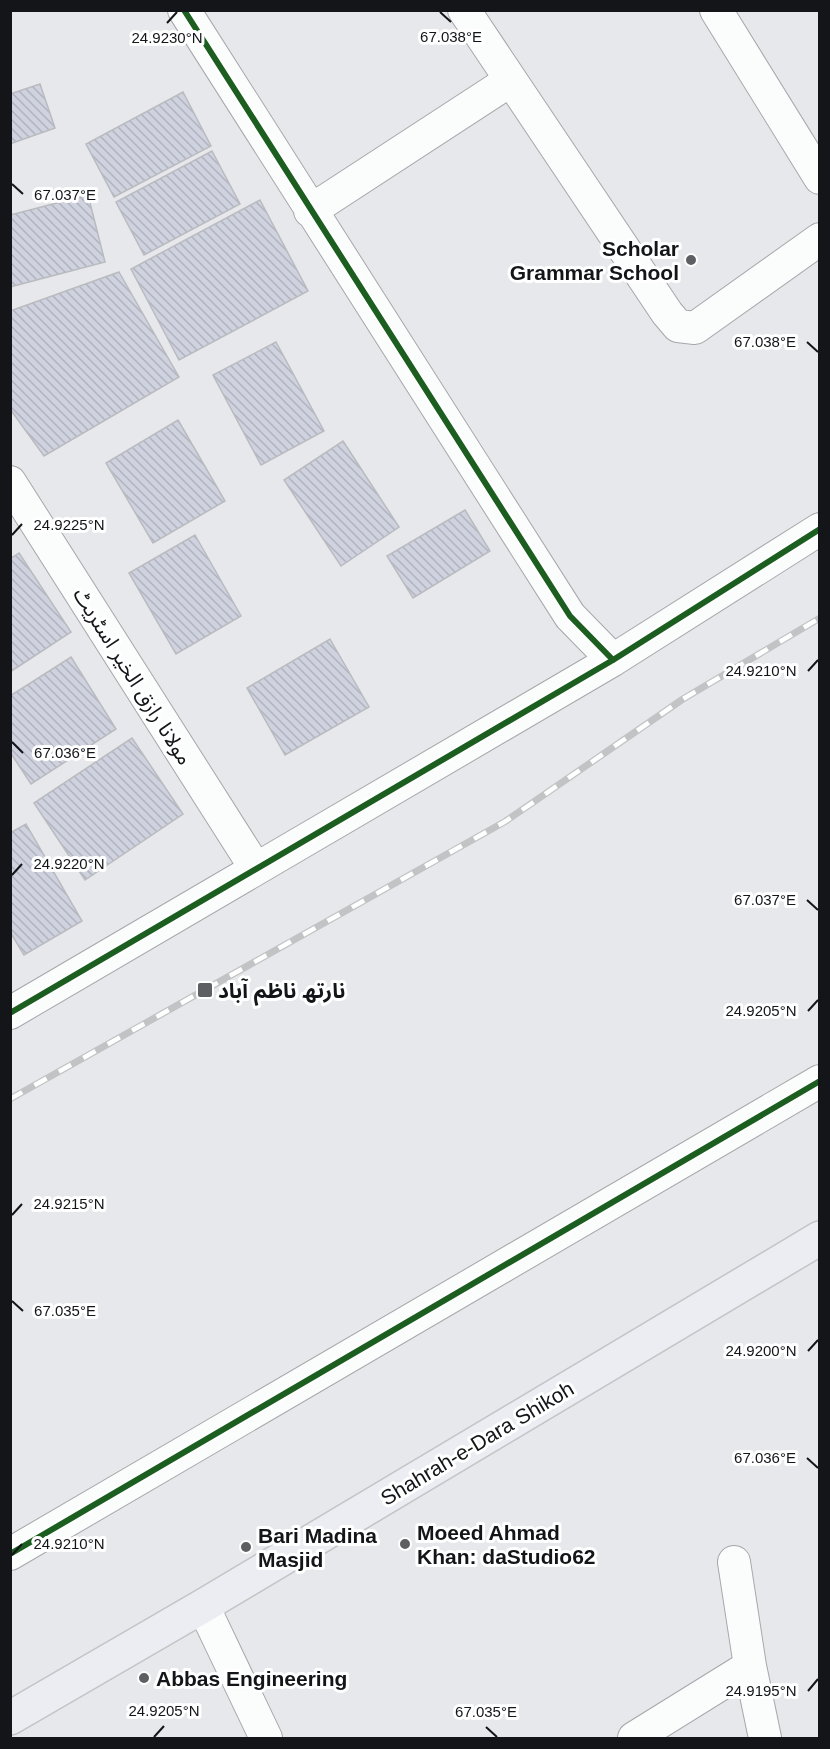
<svg xmlns="http://www.w3.org/2000/svg" width="830" height="1749" font-family="Helvetica,'Noto Sans Arabic',sans-serif">
  <style>
    .building { fill: url(#building-back-hatch); stroke: #babbbf; stroke-width: 1.5 }
    .lines { fill: none; stroke-linecap: round; stroke-linejoin: round }
    .minor-casing { stroke: #a7a7aa; stroke-width: 34 }
    .major-casing { stroke: #c3c4c5; stroke-width: 36 }
    .minor { stroke: #fbfcfc; stroke-width: 32 }
    .major { stroke: #ebedf3; stroke-width: 33 }
    .rail-casing { stroke: #c2c3c4; stroke-width: 7 }
    .rail { stroke: #fff; stroke-width: 4.5; stroke-dasharray: 14; stroke-linecap: butt }
    .cycleway-casing { stroke: #fff; stroke-width: 10 }
    .cycleway { stroke: #1b5e20; stroke-width: 6 }
    .ticks { fill: none; stroke: #141518; stroke-width: 2 }
    .poi-dot { fill: #5e5f62; stroke: #fff; stroke-width: 2 }
    .labels { text-anchor: middle; dominant-baseline: central; stroke-width: 6; stroke-linejoin: round; paint-order: stroke }
    .poi-label { font-size: 21px; font-weight: bold; fill: #141518; stroke: #fff; text-anchor: start }
    .street-label { font-size: 21px; fill: #141518; stroke: #fff }
    .ticks-label { font-size: 15px; text-anchor: middle; fill: #141518; stroke: #fff; stroke-width: 6; stroke-linejoin: round; paint-order: stroke }
  </style>
  <defs>
    <pattern id="building-back-hatch" width="6" height="6" patternUnits="userSpaceOnUse" patternTransform="scale(1.5)"><rect width="6" height="6" fill="#cfd2df"/><path d="M-1 5l2 2M0 0l6 6M5-1l2 2" fill="none" stroke="#b1b3bf"/></pattern>
  </defs>
  <rect width="100%" height="100%" fill="#e7e8ec"/>
  <path class="building" d="M40,84L55,128L10,144V94Z
    M183,92L211,146L114,197L86,144Z
    M212,151L240,204L144,255L116,202Z
    M88,195L105,262L10,287V215Z
    M260,200L308,291L179,360L131,269Z
    M119,272L179,377L44,456L10,409V311Z
    M276,342L324,431L261,465L213,375Z
    M178,420L225,501L153,543L106,463Z
    M343,441L399,527L341,566L284,480Z
    M465,510L490,551L413,598L387,556Z
    M195,535L241,616L176,654L129,573Z
    M19,553L71,632L10,672V559Z
    M330,639L369,707L285,755L247,688Z
    M71,657L116,729L31,784L10,752V696Z
    M132,738L183,814L85,880L34,803Z
    M26,824L82,921L24,955L10,932V833Z"/>
  <g class="lines">
    <defs>
      <path id="minor" d="M184,10L570,616L613,660
        M464,10L667,313L678,326L695,328L820,239
        M716,10L820,178
        M310,211L511,80
        M10,482L256,869
        M10,1013L613,660L820,529
        M10,1554L820,1081
        M734,1562L750,1666
        M203,1606L266,1738
        M634,1738L750,1666L765,1738"/>
      <path id="major" d="M10,1718L203,1606L820,1238"/>
    </defs>
    <use href="#minor" class="minor-casing"/>
    <use href="#major" class="major-casing"/>
    <use href="#minor" class="minor"/>
    <use href="#major" class="major"/>
    <defs>
      <path id="rail" d="M10,1099L506,821L683,699L820,618"/>
    </defs>
    <use href="#rail" class="rail-casing"/>
    <use href="#rail" class="rail"/>
    <defs>
      <path id="cycleway" d="M184,10L570,616L613,660
        M10,1013L613,660L820,529
        M10,1554L820,1081"/>
    </defs>
    <use href="#cycleway" class="cycleway-casing"/>
    <use href="#cycleway" class="cycleway"/>
  </g>
  <path class="ticks" d="M440,12L451,22M167,23L177,12M12,184L23,194M807,342L818,352M12,535L22,524M808,671L818,660M12,742L23,753M12,875L22,864M807,900L818,910M808,1011L818,1000M12,1215L22,1204M12,1301L23,1311M808,1351L818,1340M807,1458L818,1468M12,1555L22,1544M808,1691L818,1679M486,1727L497,1737M154,1737L164,1726"/>
  <g class="poi-dot">
    <circle cx="691" cy="260" r="6"/>
    <rect x="197" y="982" width="16" height="16" rx="3"/>
    <circle cx="405" cy="1544" r="6"/>
    <circle cx="246" cy="1547" r="6"/>
    <circle cx="144" cy="1678" r="6"/>
  </g>
  <g class="labels">
    <g class="poi-label">
      <text x="679" y="248" text-anchor="end">Scholar<tspan x="679" dy="24">Grammar School</tspan></text>
      <text x="218" y="990">نارتھ ناظم آباد</text>
      <text x="417" y="1532">Moeed Ahmad<tspan x="417" dy="24">Khan: daStudio62</tspan></text>
      <text x="258" y="1535">Bari Madina<tspan x="258" dy="24">Masjid</tspan></text>
      <text x="156" y="1678">Abbas Engineering</text>
    </g>
    <g class="street-label">
      <text transform="translate(133 676) rotate(58)">مولانا رازق الخیر اسٹریٹ</text>
      <text transform="translate(477 1443) rotate(-31)">Shahrah-e-Dara Shikoh</text>
    </g>
  </g>
  <g class="ticks-label">
    <text x="451" y="42">67.038°E</text>
    <text x="167" y="43">24.9230°N</text>
    <text x="65" y="200">67.037°E</text>
    <text x="765" y="347">67.038°E</text>
    <text x="69" y="530">24.9225°N</text>
    <text x="761" y="676">24.9210°N</text>
    <text x="65" y="758">67.036°E</text>
    <text x="69" y="869">24.9220°N</text>
    <text x="765" y="905">67.037°E</text>
    <text x="761" y="1016">24.9205°N</text>
    <text x="69" y="1209">24.9215°N</text>
    <text x="65" y="1316">67.035°E</text>
    <text x="761" y="1356">24.9200°N</text>
    <text x="765" y="1463">67.036°E</text>
    <text x="69" y="1549">24.9210°N</text>
    <text x="761" y="1696">24.9195°N</text>
    <text x="164" y="1716">24.9205°N</text>
    <text x="486" y="1717">67.035°E</text>
  </g>
  <rect width="830" height="1749" fill="none" stroke="#141518" stroke-width="24"/>
</svg>
